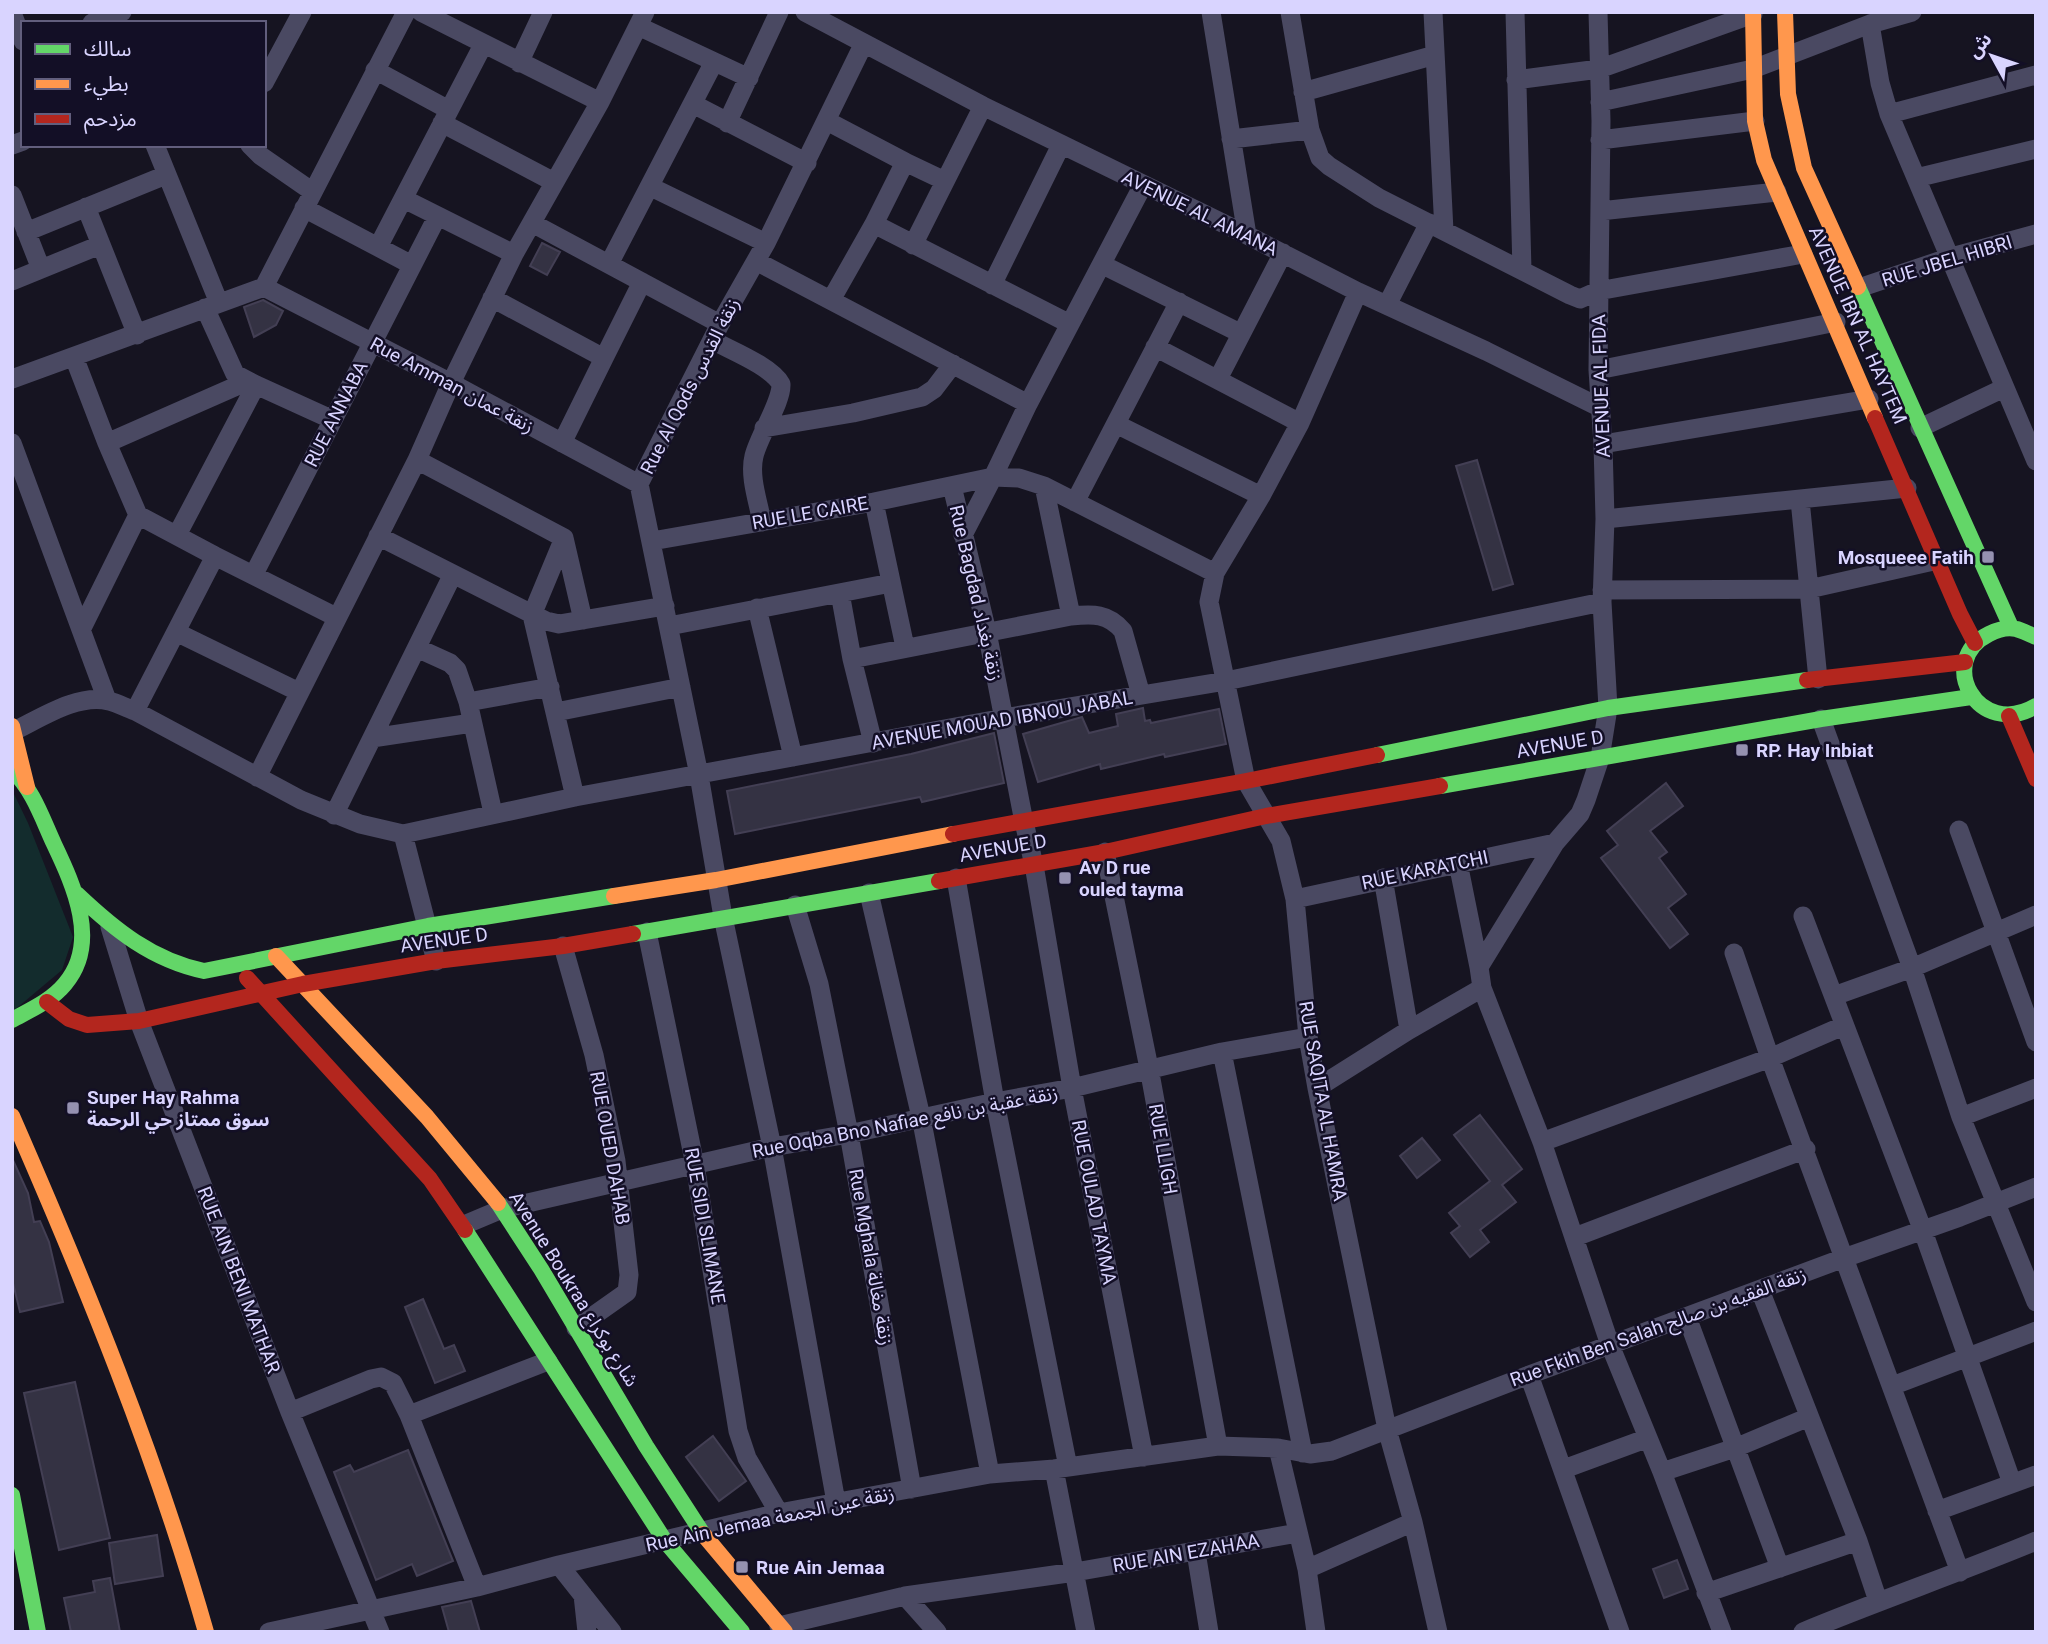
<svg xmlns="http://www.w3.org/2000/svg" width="2048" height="1644" font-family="Roboto,'Noto Sans Arabic',sans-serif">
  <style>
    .green { fill: #132c2d }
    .building { fill: #343243; stroke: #433f54; stroke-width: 2 }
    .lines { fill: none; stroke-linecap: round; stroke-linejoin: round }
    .street { stroke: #4a4962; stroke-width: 19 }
    .fast { stroke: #63d668; stroke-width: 16 }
    .slow { stroke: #ff974d; stroke-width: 16 }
    .jam { stroke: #b3261e; stroke-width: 16 }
    .poi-dot { fill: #9591b1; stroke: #130f26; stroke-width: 2.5 }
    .labels { text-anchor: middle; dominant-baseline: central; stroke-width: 5; stroke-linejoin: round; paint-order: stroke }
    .street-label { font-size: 19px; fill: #d9d4ff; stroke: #130f26 }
    .poi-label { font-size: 19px; font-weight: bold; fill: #d9d4ff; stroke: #130f26; text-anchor: start }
  </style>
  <rect width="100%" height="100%" fill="#161421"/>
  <path class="green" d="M12,790L28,823L73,937L62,970L12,1012Z"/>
  <path class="building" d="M542,243L560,252L547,275L530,266Z
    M263,300L283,311L276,325L254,337L244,307Z
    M1477,460L1513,584L1493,590L1456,466Z
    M1143,708L1145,721L1150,720L1151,723L1219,709L1226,744L1165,757L1164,754L1101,769L1100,764L1038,782L1023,734L1082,717L1089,733L1118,726L1116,714Z
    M994,733L1004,783L922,802L920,797L735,834L727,791L911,754Z
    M1666,783L1683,806L1650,831L1667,852L1659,858L1686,894L1668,908L1688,934L1670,948L1601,858L1618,845L1607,831Z
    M1480,1115L1522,1169L1502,1185L1516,1202L1480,1230L1489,1242L1470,1257L1451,1233L1460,1226L1449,1213L1490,1181L1454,1135Z
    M1422,1138L1440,1160L1417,1178L1400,1156Z
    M12,1158L28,1193L34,1222L40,1221L49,1242L63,1302L20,1312L12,1279Z
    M423,1299L444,1349L454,1345L465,1371L435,1383L405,1307Z
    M75,1382L110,1538L59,1550L24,1393Z
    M713,1436L746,1481L719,1501L686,1457Z
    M408,1450L453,1561L417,1576L412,1564L376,1580L334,1472L350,1465L354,1472Z
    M157,1535L163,1576L115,1584L109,1543Z
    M1677,1560L1688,1589L1664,1598L1653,1569Z
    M110,1578L120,1632H71L64,1598L95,1592L93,1581Z
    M471,1601L480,1632H449L442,1607Z"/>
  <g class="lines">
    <path class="street" d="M421,12L600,102
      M805,12L983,106L1247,235L1358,292L1486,351L1599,407
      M1211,12L1247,235
      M1290,12L1310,130L1320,158L1329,166L1379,198L1570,295L1580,299L1598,291L1803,254
      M1433,12L1444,231
      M1515,12L1522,270
      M1598,12L1601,121L1598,370L1603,444L1605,519L1602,602L1608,708L1600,758L1586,800L1580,814L1555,843L1479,967L1482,988L1542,1142L1610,1345L1662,1472L1722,1632
      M12,13L23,41
      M92,23L122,12
      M1870,24L1880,83L1889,114L2036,461
      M638,26L749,78
      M519,63L543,12
      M375,70L449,110
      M1516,80L1599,69L1753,14
      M264,83L302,12
      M1303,92L1435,55
      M1600,102L1753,69L1870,24L1912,12
      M693,104L807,163
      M1889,114L2036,75
      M827,121L905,162L874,224L1070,324
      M442,123L554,182
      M727,123L779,12
      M1231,139L1310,130
      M1600,140L1755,121
      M12,145L23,141
      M155,145L219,303
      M250,145L261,156L313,192
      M905,162L945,181
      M1916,178L2036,149
      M651,187L766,243
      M12,195L41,269
      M404,199L514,254
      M86,207L137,335
      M304,208L412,265
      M1600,211L1777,192
      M532,223L720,324
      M26,232L166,175
      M913,245L983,106
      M378,247L483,45
      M756,261L1028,404
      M609,264L714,62
      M1103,265L1240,333
      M12,281L100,245
      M992,285L1061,145
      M264,287L451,383L639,484
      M1859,288L1948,258L2036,234
      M1358,292L1300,423L1261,496L1215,573L1209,602L1246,781L1281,841L1295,899L1308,1037L1317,1088L1387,1429L1413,1522L1438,1632
      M492,298L604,358L562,443
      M831,300L874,224
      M1387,305L1429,223
      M205,308L235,374L256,385L333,420
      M712,340C730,350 771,366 781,384C782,402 759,435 754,456C749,476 758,501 762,522
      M1155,347L1300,423
      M74,357L107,443L138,515L215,556L336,617
      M604,358L642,282
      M1598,370L1836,322
      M12,379L264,287L406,12
      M1218,379L1283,253
      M1116,424L1261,496
      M764,428L853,413L922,397L934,389L953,364
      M1920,428L2004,388
      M12,443L107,700
      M107,443L248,381
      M1603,444L1869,399
      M417,460L564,538L583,620
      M952,486L987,632L1024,822L1034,865L1072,1088L1144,1457
      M1044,486L1071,616
      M1800,500L1818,679
      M874,502L905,647
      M1075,502L1179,302
      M1605,519L1907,488
      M177,535L256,385
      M963,535L993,477L1019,478L1044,486L1215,573
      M378,536L546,621L559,624L665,606
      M564,538L532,615L575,797
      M652,541L874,502L993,477L1028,404L1143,185
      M254,574L437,217
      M1602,590L1809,589L1938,560
      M840,593L852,659L873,743
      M757,608L793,757
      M669,626L891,583
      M82,628L138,515
      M176,632L299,692
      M417,648L450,663L457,670L468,702L493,813
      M852,659L1071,616C1093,614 1108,613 1123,631L1141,695
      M468,702L550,687
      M135,711L215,556
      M556,712L681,687
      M1821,719L1912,968L1961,1117L2036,1302
      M14,731C41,718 78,693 109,701C118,703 126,708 135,711L301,800L360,824L403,834L575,797L1004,718L1226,681L1602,602
      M372,738L472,723
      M257,777L417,460L451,383L514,254L600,102L645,12
      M334,815L453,574
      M1959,830L2036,1042
      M403,834L436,961
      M1105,852L1149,1068L1218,1446
      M1458,863L1479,967
      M956,878L995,1102L1068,1467
      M1383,878L1409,1030
      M869,893L921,1117L990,1474
      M1295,899L1555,843
      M795,905L819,984L849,1134L912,1489
      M1803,916L1923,1231L2012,1483
      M110,927L139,1021L290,1412L380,1632
      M647,932L695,1165L738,1431L747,1458L779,1513
      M563,946L594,1055L616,1161L629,1275L627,1292L576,1328
      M1734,953L1770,1058L1960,1572
      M1834,996L1912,968L2036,915
      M1222,1052L1303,1453
      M1317,1088L1409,1030L1482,988
      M1961,1117L2036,1088
      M1542,1142L1770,1058L1843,1026
      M464,1225L502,1209L772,1147L849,1134L995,1102L1072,1088L1222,1052L1308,1037
      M1575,1237L1806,1149
      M1760,1290L1858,1541L1878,1601
      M1687,1317L1780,1568
      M1529,1375L1620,1632
      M1892,1386L2036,1331
      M290,1412L371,1379L381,1377L393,1383L409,1415L477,1587
      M409,1415L548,1361
      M1278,1448L1307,1569L1316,1632
      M1054,1469L1086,1632
      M1564,1469L1648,1438
      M1662,1472L1735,1448L1809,1417
      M836,1502L772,1147L723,917L699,775L639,484L720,324L766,243L864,43
      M1937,1511L2036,1475
      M1196,1552L1209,1632
      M559,1565L612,1632
      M1307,1569L1413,1522
      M1706,1593L1858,1541
      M583,1595L587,1632
      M905,1596L937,1632
      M779,1626L905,1596L1075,1572L1298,1533
      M269,1632L477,1587L559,1565L779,1513L990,1474L1054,1469L1218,1446L1278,1448L1310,1454L1332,1451L1529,1375L1844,1258L1960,1217L2036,1187
      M1803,1632C1880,1600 1959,1573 2036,1541"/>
    <path class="fast" d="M1858,287L2011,627
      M2036,637C2030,635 2022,630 2016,629C2007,627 1997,630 1989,634C1935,661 1978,740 2036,706
      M1377,755L1608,708L1807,680
      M12,770C33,790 42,818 54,844C74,886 100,943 65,984C51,1001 30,1010 12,1020
      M1440,786L1821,719L1971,697
      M77,894C115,930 152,960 204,971L428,926L614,896
      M633,934L939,881
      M498,1203L541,1269L646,1446L703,1534
      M465,1230L665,1541L742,1632
      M12,1495L38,1632"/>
    <path class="slow" d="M1753,12L1755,121L1764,160L1875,418
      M1785,12L1788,94L1804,168L1858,287
      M12,726L27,787
      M614,896L716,880L953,834
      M276,956L427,1117L498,1203
      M12,1116C85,1283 156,1456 206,1632
      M703,1534L785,1632"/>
    <path class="jam" d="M1875,418L1960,614L1975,643
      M1807,680L1965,662
      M2009,716L2036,779
      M953,834L1246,781L1377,755
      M939,881L1105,852L1266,816L1440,786
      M247,978L430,1179L465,1230
      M47,1002L69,1019L87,1025L139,1021L303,984L436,961L563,946L633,934"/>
  </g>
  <g class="poi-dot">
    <rect x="1981" y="550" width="14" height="14" rx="3.5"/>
    <rect x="1735" y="743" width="14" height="14" rx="3.5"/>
    <rect x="1058" y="871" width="14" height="14" rx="3.5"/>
    <rect x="66" y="1101" width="14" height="14" rx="3.5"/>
    <rect x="735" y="1560" width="14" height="14" rx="3.5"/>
  </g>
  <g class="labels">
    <g class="street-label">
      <text transform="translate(1200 213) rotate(26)">AVENUE AL AMANA</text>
      <text transform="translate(1947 261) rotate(-17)">RUE JBEL HIBRI</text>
      <text transform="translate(1858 325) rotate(66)">AVENUE IBN AL HAYTEM</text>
      <text transform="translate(452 385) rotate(28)">Rue Amman زنقة عمان</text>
      <text transform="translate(690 386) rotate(-63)">Rue Al Qods زنقة القدس</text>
      <text transform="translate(1601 386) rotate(-92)">AVENUE AL FIDA</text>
      <text transform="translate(336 414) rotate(-63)">RUE ANNABA</text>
      <text transform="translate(810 513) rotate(-10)">RUE LE CAIRE</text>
      <text transform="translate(976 593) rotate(77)">Rue Bagdad زنقة بغداد</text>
      <text transform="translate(1002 720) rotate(-10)">AVENUE MOUAD IBNOU JABAL</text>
      <text transform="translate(1560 744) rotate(-10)">AVENUE D</text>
      <text transform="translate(1003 848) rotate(-10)">AVENUE D</text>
      <text transform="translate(1425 870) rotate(-12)">RUE KARATCHI</text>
      <text transform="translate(444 940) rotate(-8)">AVENUE D</text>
      <text transform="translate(1323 1101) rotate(80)">RUE SAQITA AL HAMRA</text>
      <text transform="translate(905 1122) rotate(-11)">Rue Oqba Bno Nafiae زنقة عقبة بن نافع</text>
      <text transform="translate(610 1148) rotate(80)">RUE OUED DAHAB</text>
      <text transform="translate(1163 1149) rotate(80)">RUE LLIGH</text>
      <text transform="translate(1094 1202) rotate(79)">RUE OULAD TAYMA</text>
      <text transform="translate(705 1226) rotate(80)">RUE SIDI SLIMANE</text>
      <text transform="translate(871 1257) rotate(80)">Rue Mghala زنقة مغالة</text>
      <text transform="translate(239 1280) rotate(69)">RUE AIN BENI MATHAR</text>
      <text transform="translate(574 1289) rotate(58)">Avenue Boukraa شارع بوكراع</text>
      <text transform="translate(1658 1327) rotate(-20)">Rue Fkih Ben Salah زنقة الفقيه بن صالح</text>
      <text transform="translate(770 1519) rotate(-12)">Rue Ain Jemaa زنقة عين الجمعة</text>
      <text transform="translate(1186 1553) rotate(-10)">RUE AIN EZAHAA</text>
    </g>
    <g class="poi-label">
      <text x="1974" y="557" text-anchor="end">Mosqueee Fatih</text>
      <text x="1756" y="750">RP. Hay Inbiat</text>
      <text x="1079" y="867">Av D rue<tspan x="1079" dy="22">ouled tayma</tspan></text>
      <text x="87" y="1097">Super Hay Rahma<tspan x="87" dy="22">سوق ممتاز حي الرحمة</tspan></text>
      <text x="756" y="1567">Rue Ain Jemaa</text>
    </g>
  </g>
  <rect width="2048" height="1644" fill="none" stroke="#d9d4ff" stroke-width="28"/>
  <rect x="21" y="21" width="245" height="126" fill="#130f26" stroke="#625e7d" stroke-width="2"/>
  <rect x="35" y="44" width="35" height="10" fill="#63d668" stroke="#625e7d" stroke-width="2"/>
  <text x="84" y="56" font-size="21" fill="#d9d4ff">سالك</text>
  <rect x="35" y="79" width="35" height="10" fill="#ff974d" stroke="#625e7d" stroke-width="2"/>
  <text x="84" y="91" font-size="21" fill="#d9d4ff">بطيء</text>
  <rect x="35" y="114" width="35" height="10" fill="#b3261e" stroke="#625e7d" stroke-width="2"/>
  <text x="84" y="126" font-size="21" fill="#d9d4ff">مزدحم</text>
  <g transform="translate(1992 56) rotate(310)" stroke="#130f26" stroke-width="5" paint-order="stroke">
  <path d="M0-5L12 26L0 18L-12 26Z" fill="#d9d4ff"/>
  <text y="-10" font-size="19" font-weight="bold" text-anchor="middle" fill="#d9d4ff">ش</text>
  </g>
</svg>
